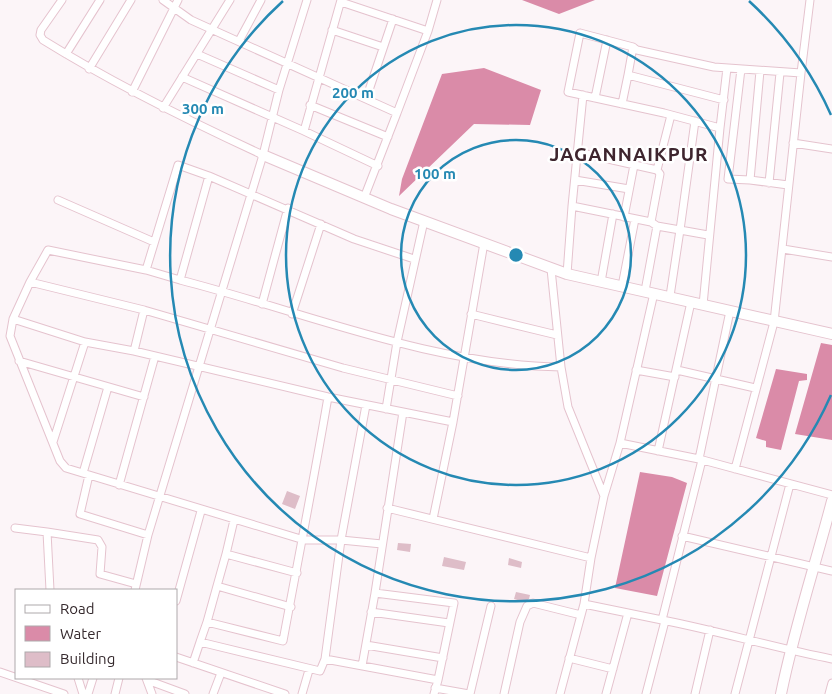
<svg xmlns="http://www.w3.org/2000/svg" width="832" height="694" font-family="Ubuntu,sans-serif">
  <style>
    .water { fill: #da8ba8 }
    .building { fill: #debdc8 }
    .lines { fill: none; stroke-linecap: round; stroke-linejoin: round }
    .street-casing { stroke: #e5c3ce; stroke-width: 9 }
    .secondary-casing { stroke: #e5c3ce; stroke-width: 12 }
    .street { stroke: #fff; stroke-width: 7 }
    .secondary { stroke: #fff; stroke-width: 10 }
    .ring { fill: none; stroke: #2589b3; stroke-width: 2.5 }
    .labels { text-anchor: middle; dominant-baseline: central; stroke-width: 5; stroke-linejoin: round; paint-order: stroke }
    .district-label { font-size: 19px; font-weight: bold; letter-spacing: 1px; fill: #3e252e; stroke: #fff }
    .centre { fill: #2589b3; stroke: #fff; stroke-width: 2.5 }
    .ring-label { font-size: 15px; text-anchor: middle; font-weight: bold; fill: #2589b3; stroke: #fff; stroke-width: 5; stroke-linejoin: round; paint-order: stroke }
  </style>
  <rect width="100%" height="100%" fill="#fcf5f8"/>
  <path class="water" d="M522,0H595L559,14Z
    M484,68L541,90L530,125L474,124L399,196L402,179L442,74Z
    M821,343L832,345V440L795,434Z
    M776,369L807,374V380L799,381L781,450L766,447V441L756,438Z
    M640,472L672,477L687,483L657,596L615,588Z"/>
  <path class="building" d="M287,491L300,496L295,509L282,504Z
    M398,543L411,544L410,552L397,550Z
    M444,557L466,562L464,570L442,566Z
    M509,558L522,562L521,568L508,565Z
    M516,592L530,595L529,599L524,602L514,599Z"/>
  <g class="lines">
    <defs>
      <path id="street" d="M62,0L41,30L40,35L43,40C114,84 187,120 263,155
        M163,0L191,20L397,113L364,198
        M341,0L304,131L378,166
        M341,2L428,31
        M332,30L383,47
        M239,41L261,0
        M66,54L100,0
        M197,54L279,90
        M89,69L131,0
        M741,69L728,179L750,180
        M760,71L750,180L788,185
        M801,73L810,0
        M628,75L633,47
        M182,77L304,131
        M132,92L178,0
        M583,95L572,206L651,222L660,174L657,170L671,115
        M595,98L607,40
        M366,99L393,19
        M622,104L628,75L724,100
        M310,105L388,137
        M163,108L230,0
        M397,113L428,31L437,0
        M720,128L727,68
        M793,143L832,149
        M577,152L657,170
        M575,180L629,189
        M769,183L780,73
        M58,200L154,242
        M624,217L634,165
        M651,222L657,226L680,230L695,121
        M783,249L832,257
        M414,259L354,239L209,176L180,280C305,312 430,365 561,367L551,269
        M567,274L572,206
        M180,280L146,270L178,165L209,176
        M30,282L48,250L146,270
        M601,282L613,214
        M622,286L635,219
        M645,291L657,226
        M654,293L620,443L699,459L832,495
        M670,296L680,230L708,235
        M262,304L288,208
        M703,305L720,128L664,113L568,92L580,33L633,47L637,50L714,67L801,73L774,322L735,469
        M292,314L321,224
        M471,314L557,335
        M13,319L30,282L144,310
        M134,351L144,310L343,368L458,396
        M19,361L144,397
        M561,367L568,407L604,496L620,443
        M636,370L675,377
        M677,370L755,388
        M366,405L341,540L325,659L438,680L434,694
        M386,409L397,342L424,221
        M53,442L85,342
        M658,451L691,302
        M699,459L730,311
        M83,473L108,387
        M89,475L80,514L148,535
        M119,485L155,356
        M387,508L591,558L604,496
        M433,519L453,422
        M234,520L226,554L297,573
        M15,528L47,532L50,590
        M47,532L98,540L102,547L100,574L136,584
        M682,536L832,571
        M382,544L341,540H304L66,468L60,461L10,336L13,319L85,342L134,351L328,397L453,422L484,243
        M591,558L584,604L662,620L702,460
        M217,586L226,554
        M135,590L148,535L263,155L279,90L307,0
        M375,593L403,412
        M176,601L201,511
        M291,607L217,586L207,622L283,641C298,560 314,479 328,397
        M371,612L449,623
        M662,620C719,631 775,648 832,659
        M200,642L207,622
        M366,645L443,658
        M176,657L285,694
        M569,658L613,669
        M193,663L200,642L320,671L325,659
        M362,666L375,593L454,603L438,680
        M0,672L64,694
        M78,678L83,694
        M146,678L152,694
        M147,680L185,694
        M435,688L469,694
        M88,694L93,678
        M115,694L119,678
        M213,694L221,673
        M302,694L309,670
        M470,694L491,606
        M504,694L520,622L527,606L533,603L581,615
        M560,694L584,604
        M606,694L628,613
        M646,694L665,621
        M695,694L710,630
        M735,694L790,484
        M829,694L832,683"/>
      <path id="secondary" d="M263,155L391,209L567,274L832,334
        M781,694C794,629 815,566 832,501"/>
    </defs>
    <use href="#street" class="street-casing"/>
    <use href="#secondary" class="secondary-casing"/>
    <use href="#street" class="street"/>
    <use href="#secondary" class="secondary"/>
  </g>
  <g class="ring">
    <circle cx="516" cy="255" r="115"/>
    <circle cx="516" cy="255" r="230"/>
    <path d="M831 395A345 345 0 1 1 283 1M749 1A345 345 0 0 1 831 115"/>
  </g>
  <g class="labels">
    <g class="district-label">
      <text x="629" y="154">JAGANNAIKPUR</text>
    </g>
  </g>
  <circle cx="516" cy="255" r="8" class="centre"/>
  <g class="ring-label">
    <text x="353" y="98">200 m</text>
    <text x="203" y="114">300 m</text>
    <text x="435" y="179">100 m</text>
  </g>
  <rect x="15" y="589" width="162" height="90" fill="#ffffff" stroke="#aea9ab"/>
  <rect x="25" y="605" width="25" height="8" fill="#ffffff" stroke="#aea9ab"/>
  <text x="60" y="614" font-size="15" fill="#35292d">Road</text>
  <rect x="25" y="626" width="25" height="15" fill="#da8ba8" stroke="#aea9ab"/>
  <text x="60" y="639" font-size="15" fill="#35292d">Water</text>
  <rect x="25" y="652" width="25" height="15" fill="#debdc8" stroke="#aea9ab"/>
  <text x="60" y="664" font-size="15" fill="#35292d">Building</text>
</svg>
